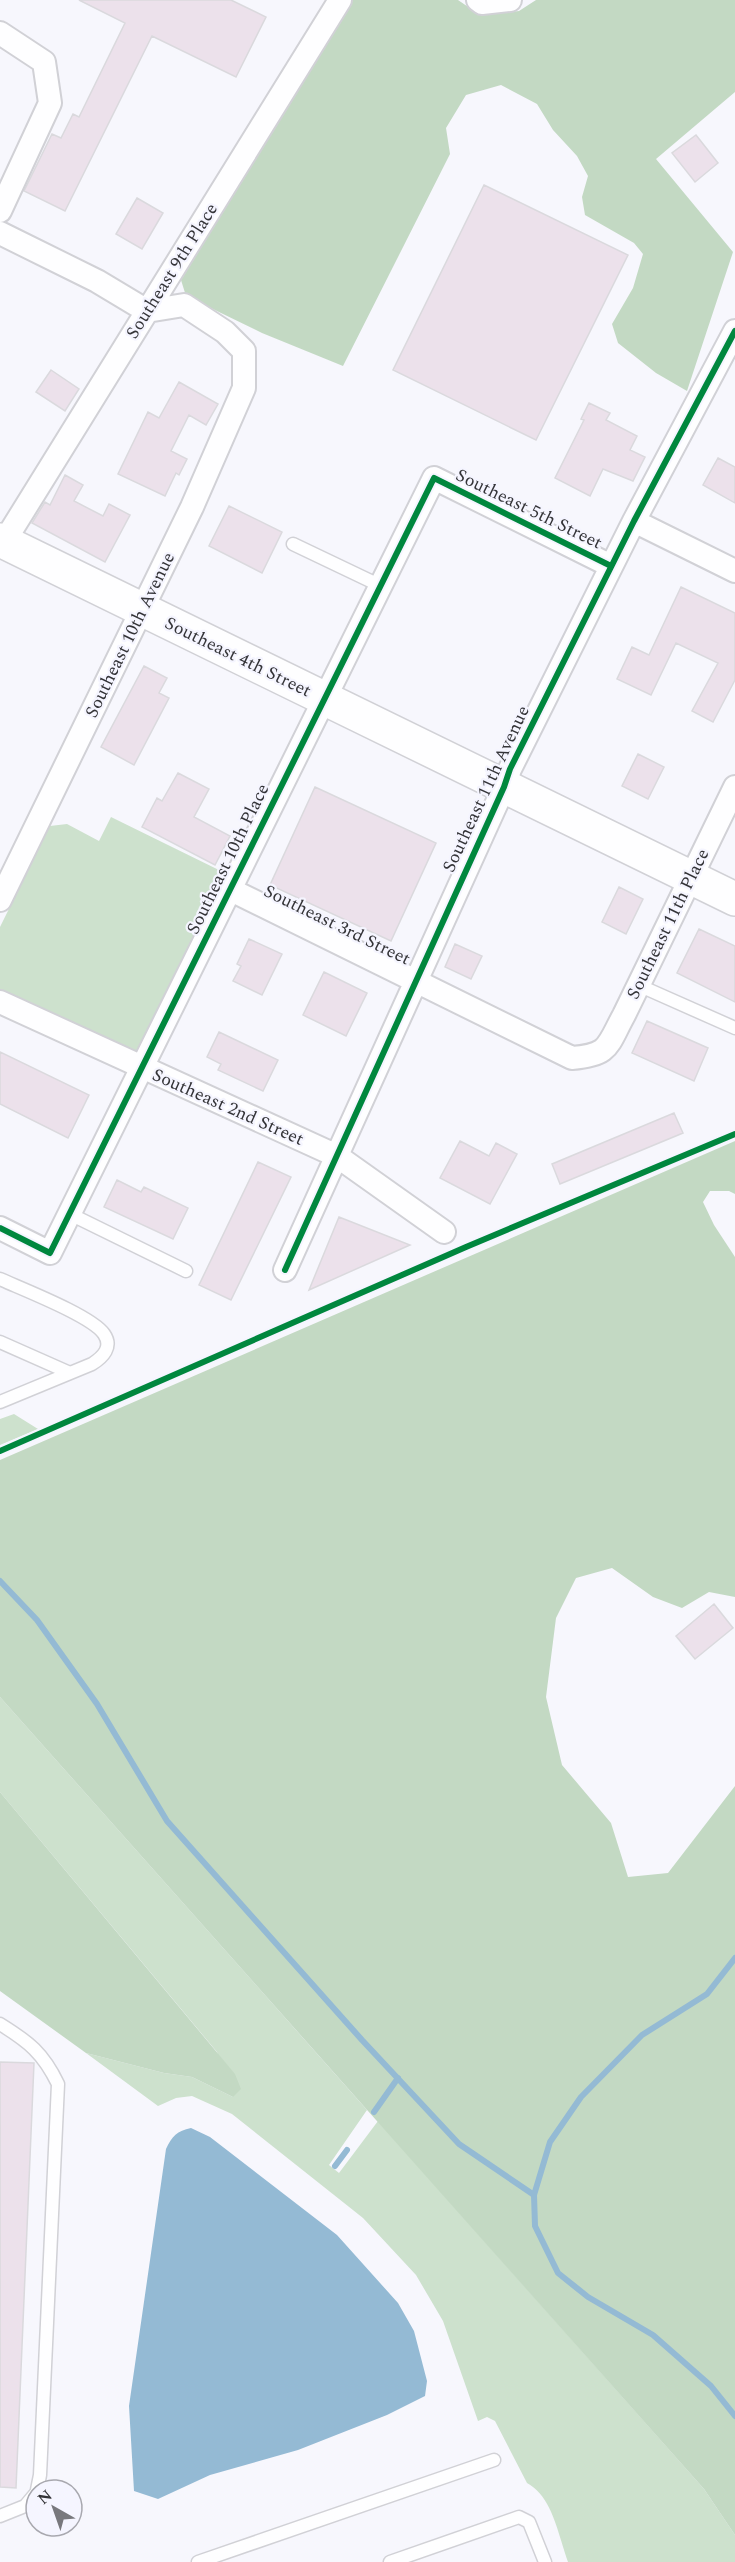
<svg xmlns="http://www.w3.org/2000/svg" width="735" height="2562" font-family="Spectral,serif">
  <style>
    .green { fill: #cde1cd }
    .forest { fill: #c3d9c3 }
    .water { fill: #94bad4 }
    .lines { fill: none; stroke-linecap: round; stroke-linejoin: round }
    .stream { stroke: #94bad4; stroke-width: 6 }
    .building { fill: #ece1eb; stroke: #dad9dd; stroke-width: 1.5 }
    .lane-casing { stroke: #d1d1d6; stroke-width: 15 }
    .street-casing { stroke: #d1d1d6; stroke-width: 26 }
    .secondary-casing { stroke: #d1d1d6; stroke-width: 36 }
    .lane { stroke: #fefeff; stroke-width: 12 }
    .street { stroke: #fefeff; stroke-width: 22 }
    .secondary { stroke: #fefeff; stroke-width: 33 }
    .cycleway-casing { stroke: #f5f5ff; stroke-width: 10 }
    .cycleway { stroke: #00873e; stroke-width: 6 }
    .labels { text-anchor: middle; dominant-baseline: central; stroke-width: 4.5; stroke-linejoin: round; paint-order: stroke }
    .street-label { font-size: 18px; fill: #343438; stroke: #f5f5ff }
  </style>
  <rect width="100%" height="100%" fill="#f7f7fd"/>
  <path class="green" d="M111,817L225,873L142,1044L137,1051L129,1052L0,990V927L50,826L67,824L99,841Z
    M14,1414L38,1429L0,1445V1419Z
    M0,1697L367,2110L329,2165L339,2173L378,2121L704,2489L735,2535V2562H568C558,2535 553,2497 527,2483L495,2421L487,2417L478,2421L443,2321L416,2275L363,2218L232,2114L192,2096L176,2098L158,2106L86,2053L164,2073L192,2077L233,2097L217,2052L0,1792Z"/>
  <path class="forest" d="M353,0H458L480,15L519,11L536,0H735V92L656,159L733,252L687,391L656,373L618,343L612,324L633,288L643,254L634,243L585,215L582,197L588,176L577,156L553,130L537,104L501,85L466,95L446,128L450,154L343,366L262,333L186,296L181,280Z
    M735,1141V1194L729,1191H710L703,1202L714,1225L735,1257V1597L709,1592L682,1608L653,1597L612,1568L576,1578L556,1618L546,1697L562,1765L611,1823L628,1877L668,1873L735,1786V2535L704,2489L0,1697V1460Z
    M0,1792L235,2074L241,2089L233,2097L192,2077L164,2073L86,2053L0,1991Z"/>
  <path class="water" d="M191,2128L210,2137L337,2235L398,2303L414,2331L427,2381L425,2396L387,2415L298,2450L210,2475L158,2499L134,2491L129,2406L166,2149C172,2136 177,2131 191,2128Z"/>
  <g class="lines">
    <path class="stream" d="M0,1581L37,1620L97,1704L167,1821L362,2040L459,2144L534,2195
      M735,1958L707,1994L642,2035L581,2097L550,2142L534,2195L535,2226L558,2273L588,2297L653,2335L711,2386L735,2416
      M374,2112L398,2078
      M335,2166L347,2150"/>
  </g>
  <path class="building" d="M79,0H231L266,17L236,77L152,36L65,211L24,191L52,134L61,138L73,114L79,117L125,23Z
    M696,135L718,163L695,182L672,153Z
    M484,185L628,255L536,440L393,370Z
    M137,198L163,213L142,249L116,234Z
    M51,370L79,389L65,411L36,392Z
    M179,382L218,404L206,425L189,415L171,451L187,459L179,475L176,473L165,496L118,474L148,412L159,418Z
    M589,403L610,413L606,420L637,436L630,450L645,457L633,481L603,469L590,496L555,478L584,420L581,419Z
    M718,458L735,467V503L703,485Z
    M65,475L83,485L74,501L103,516L109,504L130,515L105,562L32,523L45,502L50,505Z
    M229,506L282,532L262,573L209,546Z
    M681,587L735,613V680L713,722L692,711L718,663L676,643L651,695L617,679L632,647L649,655Z
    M144,666L167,678L159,693L169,698L134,765L101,747Z
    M638,754L664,767L648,799L622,786Z
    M178,773L209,789L194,817L230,836L215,865L142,827L157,798L162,801Z
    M315,787L436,843L391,941L270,885Z
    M619,887L643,899L626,934L602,922Z
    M699,929L735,946V1002L677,973Z
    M249,939L282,954L262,995L233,981L241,966L237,964Z
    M455,944L482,956L471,979L445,967Z
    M324,972L367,993L346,1036L303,1015Z
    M647,1021L708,1048L694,1081L632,1053Z
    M219,1032L278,1060L263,1091L218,1070L221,1064L207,1057Z
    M0,1052L89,1095L68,1138L0,1104Z
    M674,1113L683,1133L560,1184L552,1164Z
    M460,1141L489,1156L496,1143L517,1154L490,1204L440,1178Z
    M258,1162L291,1177L231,1300L199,1285Z
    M117,1180L141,1192L144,1187L188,1208L173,1239L104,1207Z
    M339,1217L410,1245L309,1290Z
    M714,1604L733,1628L695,1659L676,1636Z
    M0,2062L34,2063L16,2488L0,2487Z"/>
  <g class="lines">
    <defs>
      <path id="lane" d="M293,544L381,586
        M638,985L735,1028
        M70,1214L186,1271
        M0,1279C22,1289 92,1316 104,1334C113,1347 103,1357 92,1364L0,1402
        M0,1342L70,1373
        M0,2024C29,2042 43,2053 58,2084L40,2475L37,2490
        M0,2516L25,2506L36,2493
        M198,2562L494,2460
        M390,2562L519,2517L529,2522L545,2562"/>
      <path id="street" d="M478,0L482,3L510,0
        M0,33L44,62L50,103L0,211
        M0,233L97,281L147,311L184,305L225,332L244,351V388L192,507L0,900
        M634,521L735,571
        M4,542L340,0
        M229,889L572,1058C610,1055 607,1046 624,1015L735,787
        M0,1002L337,1156L444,1232
        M0,1228L50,1253L434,478L611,566
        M285,1270L504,787L510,769L634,521L735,331"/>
      <path id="secondary" d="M0,540L735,899"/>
    </defs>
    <use href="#lane" class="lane-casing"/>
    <use href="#street" class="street-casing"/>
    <use href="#secondary" class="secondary-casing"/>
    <use href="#lane" class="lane"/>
    <use href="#street" class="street"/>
    <use href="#secondary" class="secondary"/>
    <defs>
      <path id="cycleway" d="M0,1228L50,1253L434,478L611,566
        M285,1270L504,787L510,769L634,521L735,331
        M0,1451L466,1247L735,1134"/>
    </defs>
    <use href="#cycleway" class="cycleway-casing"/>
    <use href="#cycleway" class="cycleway"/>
  </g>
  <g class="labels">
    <g class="street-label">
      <text transform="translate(172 271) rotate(-58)">Southeast 9th Place</text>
      <text transform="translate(529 509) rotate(26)">Southeast 5th Street</text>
      <text transform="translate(130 635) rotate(-64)">Southeast 10th Avenue</text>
      <text transform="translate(238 657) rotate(26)">Southeast 4th Street</text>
      <text transform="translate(486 789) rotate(-65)">Southeast 11th Avenue</text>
      <text transform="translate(228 859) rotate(-64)">Southeast 10th Place</text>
      <text transform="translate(668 924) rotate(-64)">Southeast 11th Place</text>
      <text transform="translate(337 925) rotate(26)">Southeast 3rd Street</text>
      <text transform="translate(228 1107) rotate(24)">Southeast 2nd Street</text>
    </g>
  </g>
  <g transform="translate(54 2508) rotate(320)"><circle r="28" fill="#f5f5ff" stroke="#a8a8af" stroke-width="1.5"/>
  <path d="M0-4.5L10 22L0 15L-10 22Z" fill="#78787d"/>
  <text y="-9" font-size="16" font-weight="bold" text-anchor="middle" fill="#343438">N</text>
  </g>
</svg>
